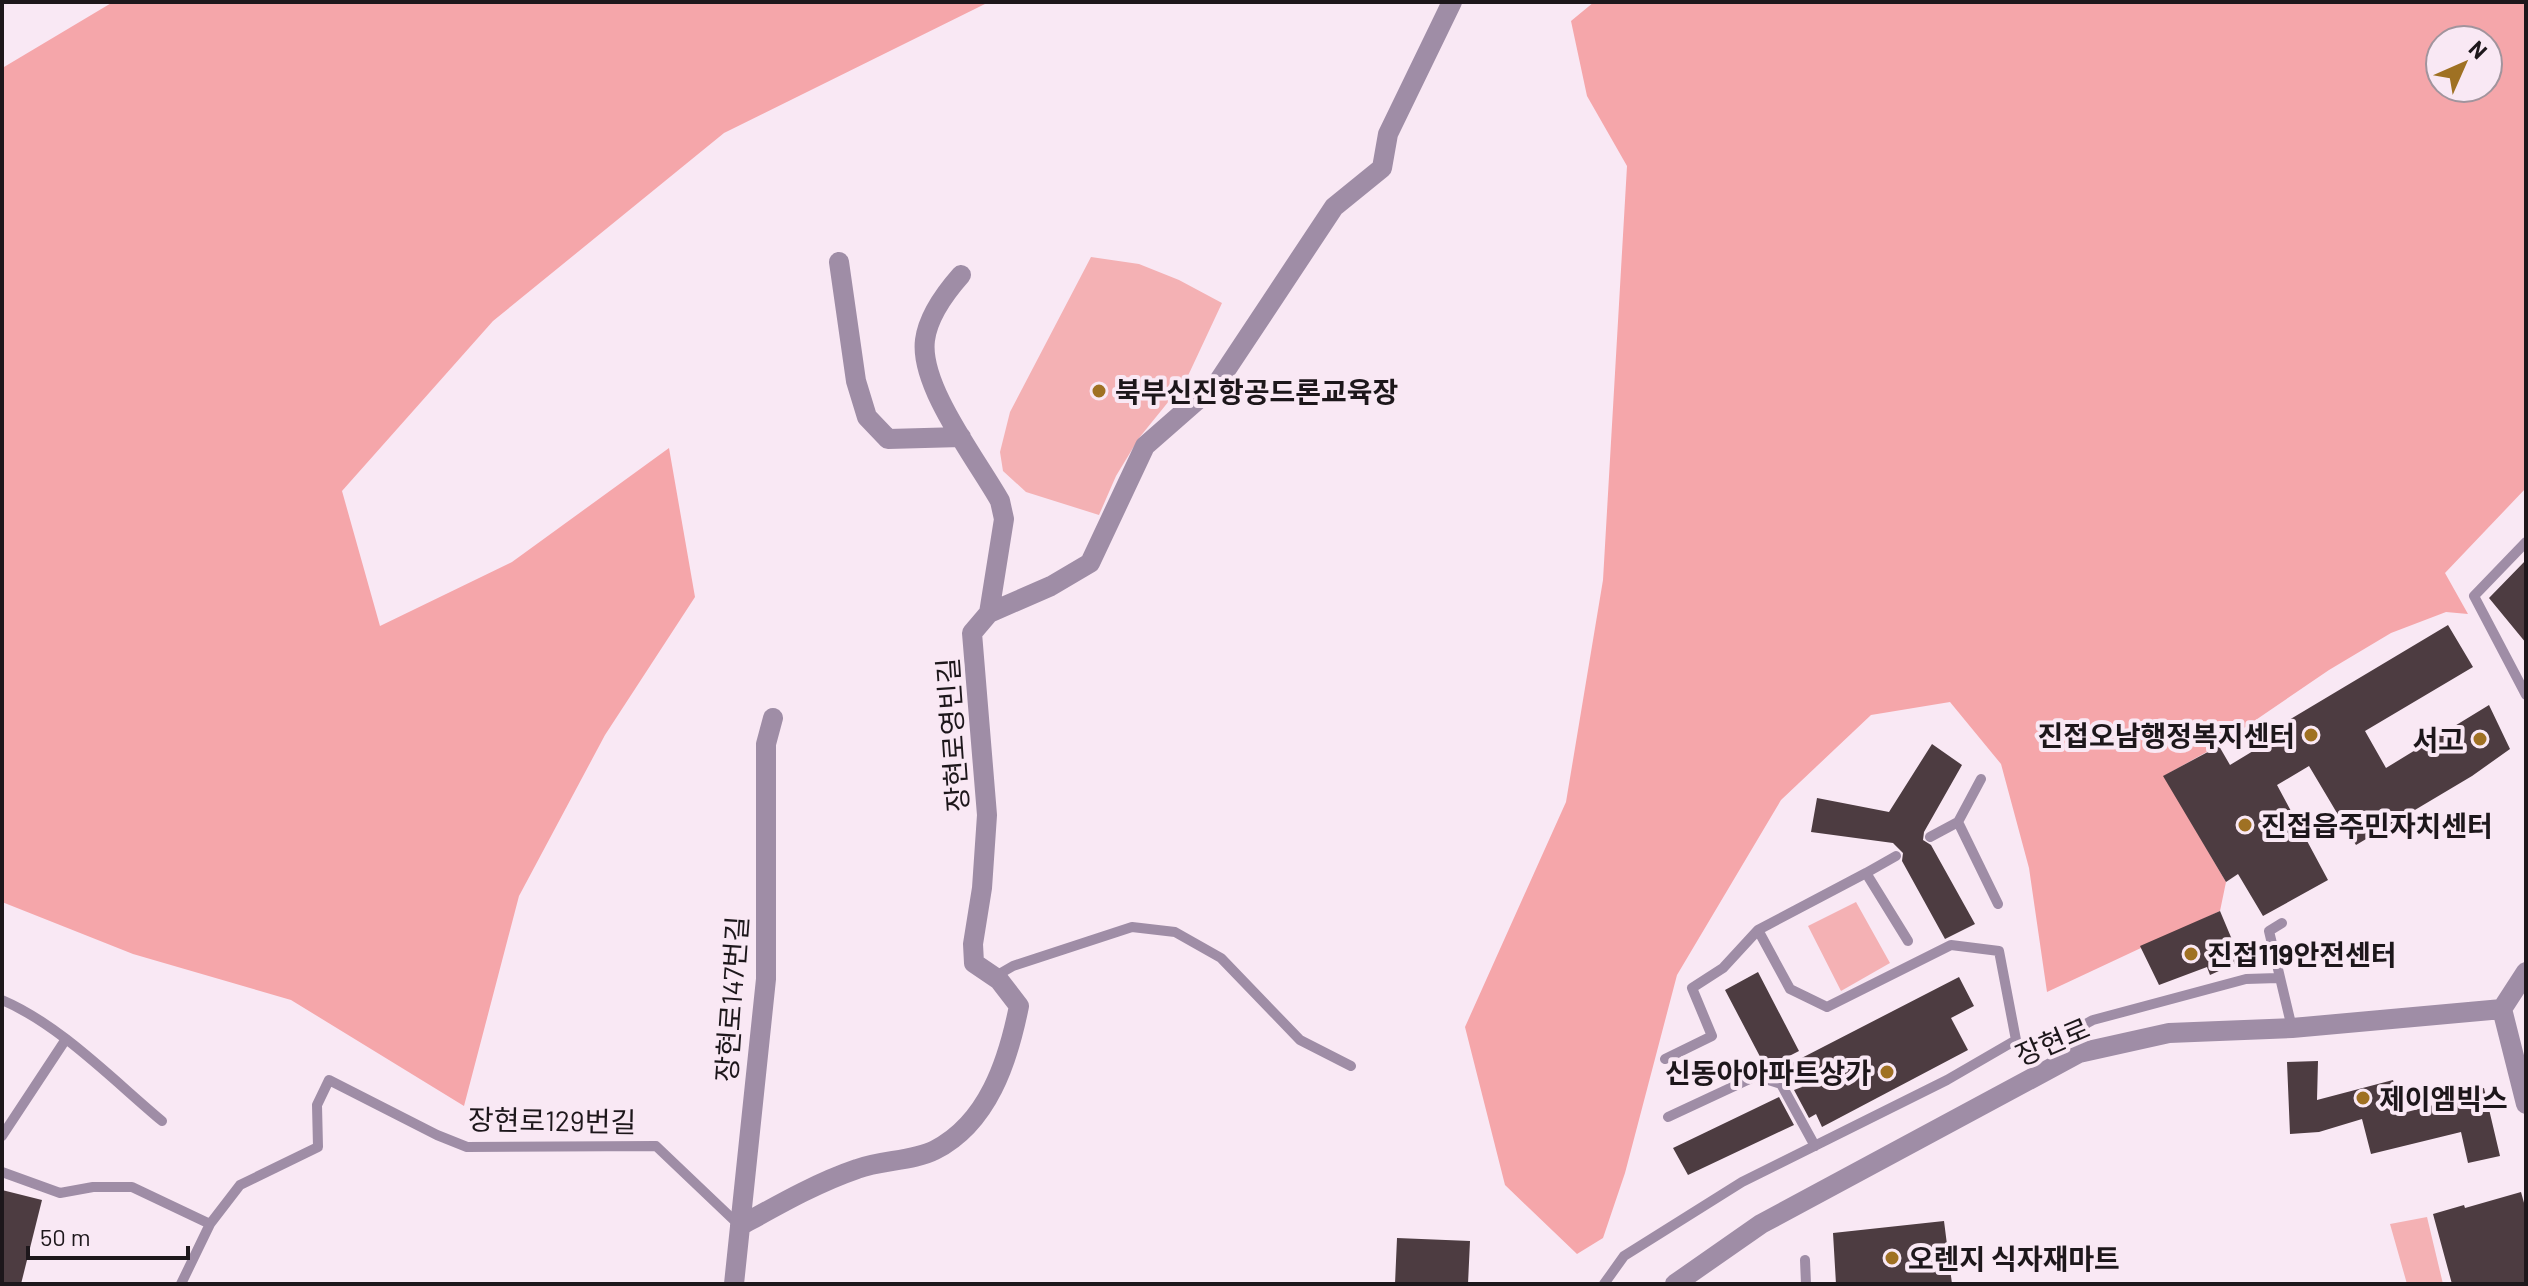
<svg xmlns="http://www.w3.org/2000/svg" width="2528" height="1286" font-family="Barlow,'Noto Sans KR',sans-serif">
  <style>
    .green { fill: #f4b1b4 }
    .forest { fill: #f5a6aa; fill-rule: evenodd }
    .building { fill: #4d3c41 }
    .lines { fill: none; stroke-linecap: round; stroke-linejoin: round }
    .service { stroke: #9f8da6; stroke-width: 10 }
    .minor { stroke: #9f8da6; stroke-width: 20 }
    .poi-dot { fill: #9f7123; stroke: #f9e8f4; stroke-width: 3 }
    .labels { text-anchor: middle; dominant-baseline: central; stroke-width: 8; stroke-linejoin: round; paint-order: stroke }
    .poi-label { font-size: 28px; font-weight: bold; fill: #1d171b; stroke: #f9e8f4; text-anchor: start }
    .street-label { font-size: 28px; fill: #1d171b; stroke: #f9e8f4 }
  </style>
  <rect width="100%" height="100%" fill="#f9e8f4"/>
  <path class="green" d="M1091,257L1139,264L1179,280L1222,303L1186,380L1139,438L1116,476L1099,515L1026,492L1003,471L1000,452L1010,412Z
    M1856,902L1890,963L1841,991L1808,926Z
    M2427,1217L2443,1284H2407L2390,1224Z"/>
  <path class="forest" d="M113,2H989L724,133L493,321L342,491L380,626L512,562L669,448L695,597L605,735L519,896L464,1106L291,1000L133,954L2,902V74L4,67Z
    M1594,2H2526V488L2445,573L2468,614L2446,612L2391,633L2329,670L2219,745L2164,776L2226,882L2220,911L2047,992L2029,868L2001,764L1950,702L1871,715L1781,800L1677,975L1625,1173L1603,1238L1577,1254L1505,1185L1465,1027L1566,802L1603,580L1627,166L1587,96L1571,21ZM2440,40H2488V88H2440Z"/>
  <path class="building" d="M2526,560V643L2489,598Z
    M2448,625L2473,667L2365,731L2386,768L2489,705L2510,749L2472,776L2356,845L2309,766L2277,785L2328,880L2263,916L2238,874L2226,882L2163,776L2219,746L2230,765L2263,745L2259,738Z
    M1932,744L1962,765L1924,832L1923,840L1931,845L1975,924L1945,939L1902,861L1903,853L1893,843L1811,832L1817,798L1889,812Z
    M2220,911L2241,961L2210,975L2207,967L2159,985L2140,946Z
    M1758,972L1799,1051L1766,1068L1725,990Z
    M1959,977L1974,1006L1951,1018L1968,1050L1822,1127L1816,1114L1809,1118L1794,1090L1802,1087L1790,1064Z
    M2318,1061L2317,1100L2393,1080L2403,1113L2453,1100L2452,1093L2484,1088L2500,1156L2468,1163L2461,1132L2371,1154L2362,1119L2319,1132L2290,1134L2287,1062Z
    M1779,1097L1794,1125L1688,1175L1673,1148Z
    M2,1190L42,1200L21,1284H2Z
    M2521,1192L2526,1210V1284H2452L2433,1214L2464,1205L2465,1208Z
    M1944,1221L1952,1284H1836L1833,1233Z
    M1397,1238L1470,1241L1468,1284H1395Z"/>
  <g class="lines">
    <path class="service" d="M2526,542L2474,596L2526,695
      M1958,822L1998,904
      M1930,837L1958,822L1981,779
      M1866,873L1896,856
      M2282,923L2269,931L2292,1028
      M994,977L1013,966L1132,927L1175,932L1221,958L1300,1040L1351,1066
      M2,1000C59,1024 113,1080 162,1121
      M2072,1057C2071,1037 2074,1029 2093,1020L2246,979L2278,978
      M1665,1059L1712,1036L1692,988L1723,968L1758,930
      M1668,1117L1756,1076L1781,1084L1815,1146
      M2,1136L66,1039
      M2,1172L60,1193L93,1187H132L210,1224
      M1805,1260L1806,1284
      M181,1284L210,1224L240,1185L318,1147L317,1105L329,1080L437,1135L467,1147L656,1146L739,1225
      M1604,1284L1624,1256L1742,1182L1947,1080L2016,1040L1999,951L1951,945L1827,1007L1790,989L1758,930L1866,873L1908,941"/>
    <path class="minor" d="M839,262L856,381L867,417L888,439L961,437
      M961,275C946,292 928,317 925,340C919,386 977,460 1000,501L1004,519L989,613
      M2526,972L2502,1009L2526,1104
      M740,1226C778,1205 816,1183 857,1169C880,1160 914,1161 935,1150C988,1123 1008,1061 1019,1006L999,980L974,963L973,944L982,888L987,815L972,633L989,613L1051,586L1090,563L1145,446L1218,382L1334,207L1382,168L1388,134L1452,2
      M734,1284L766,979V744L773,718
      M1675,1284L1761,1224L2079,1053L2169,1033L2292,1028L2502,1009"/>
  </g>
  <g class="poi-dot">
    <circle cx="1099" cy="391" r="8"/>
    <circle cx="2311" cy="735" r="8"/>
    <circle cx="2480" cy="739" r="8"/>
    <circle cx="2245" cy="825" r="8"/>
    <circle cx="2191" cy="954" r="8"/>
    <circle cx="1887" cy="1072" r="8"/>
    <circle cx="2363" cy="1098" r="8"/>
    <circle cx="1892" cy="1258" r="8"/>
  </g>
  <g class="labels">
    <g class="poi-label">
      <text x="1115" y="391">북부신진항공드론교육장</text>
      <text x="2295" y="735" text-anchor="end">진접오남행정복지센터</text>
      <text x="2464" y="739" text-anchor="end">서고</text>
      <text x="2261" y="825">진접읍주민자치센터</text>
      <text x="2207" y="954">진접119안전센터</text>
      <text x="1871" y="1072" text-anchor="end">신동아아파트상가</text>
      <text x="2379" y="1098">제이엠빅스</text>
      <text x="1908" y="1258">오렌지 식자재마트</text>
    </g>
    <g class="street-label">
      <text transform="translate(952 735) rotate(-94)">장현로영빈길</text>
      <text transform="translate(731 999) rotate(-86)">장현로147번길</text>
      <text transform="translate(2052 1041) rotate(-23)">장현로</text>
      <text transform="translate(552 1120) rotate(1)">장현로129번길</text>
    </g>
  </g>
  <rect width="2528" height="1286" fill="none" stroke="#1d171b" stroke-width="8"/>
  <g transform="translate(2464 64) rotate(45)"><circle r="38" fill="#f9e8f4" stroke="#a1949d" stroke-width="2"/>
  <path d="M0-6L14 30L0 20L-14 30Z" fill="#9f7123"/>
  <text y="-12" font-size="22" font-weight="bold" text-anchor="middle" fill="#1d171b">N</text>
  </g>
  <path d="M28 1246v12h160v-12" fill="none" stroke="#1d171b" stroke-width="4"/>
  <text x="40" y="1246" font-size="24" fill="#1d171b" stroke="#f9e8f4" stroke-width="6" paint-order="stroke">50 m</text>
</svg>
